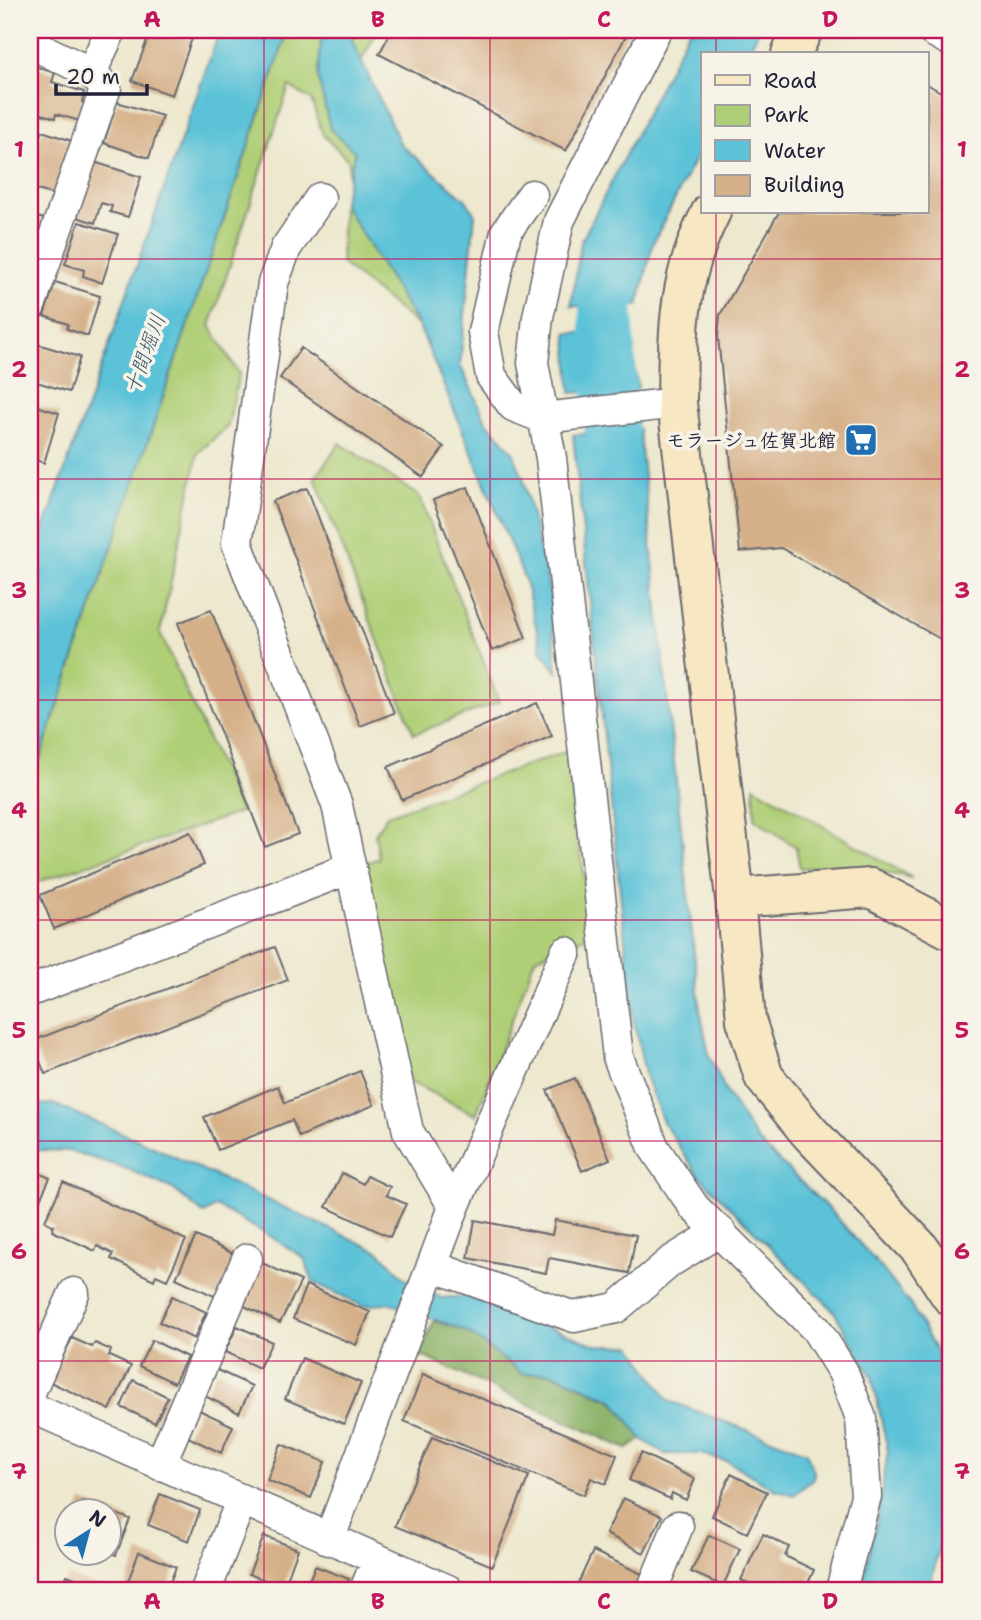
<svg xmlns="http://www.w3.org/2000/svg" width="981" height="1620" font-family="'Shantell Sans','Klee One',sans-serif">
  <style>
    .green { fill: #afcf76; stroke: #687858; stroke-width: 2 }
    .forest { fill: #8bb267; stroke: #566a51; stroke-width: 2 }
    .water { fill: #5bc2d8; stroke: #3e728a; stroke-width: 2 }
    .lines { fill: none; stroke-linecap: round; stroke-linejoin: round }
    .river { stroke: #5bc2d8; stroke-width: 54 }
    .building { fill: #d5b089 }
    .street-casing { stroke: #69676e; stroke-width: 33 }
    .secondary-casing { stroke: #69676e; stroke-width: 42 }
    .street { stroke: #fff; stroke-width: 30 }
    .secondary { stroke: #f7e8c3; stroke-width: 38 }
    .grid { fill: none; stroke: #c2185b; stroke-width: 2; stroke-opacity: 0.55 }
    .labels { text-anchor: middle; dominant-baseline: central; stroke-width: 7; stroke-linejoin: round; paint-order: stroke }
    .poi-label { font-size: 19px; font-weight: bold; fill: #22223b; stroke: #f7f3e8; text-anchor: end }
    .water-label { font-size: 21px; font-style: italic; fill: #365a72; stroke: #f7f3e8 }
    .neatline { fill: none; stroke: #c2185b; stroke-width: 2.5 }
    .grid-label { font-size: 23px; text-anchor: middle; font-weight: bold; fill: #c2185b }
  </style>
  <rect width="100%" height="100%" fill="#f7f3e8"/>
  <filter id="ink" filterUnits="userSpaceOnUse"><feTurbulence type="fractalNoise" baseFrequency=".0143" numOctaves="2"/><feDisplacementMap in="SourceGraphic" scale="14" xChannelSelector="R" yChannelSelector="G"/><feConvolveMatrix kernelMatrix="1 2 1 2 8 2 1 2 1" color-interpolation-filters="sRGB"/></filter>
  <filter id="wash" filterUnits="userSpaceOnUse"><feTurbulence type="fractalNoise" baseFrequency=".00686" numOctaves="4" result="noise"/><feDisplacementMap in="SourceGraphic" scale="28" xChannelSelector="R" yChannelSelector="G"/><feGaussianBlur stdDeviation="1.57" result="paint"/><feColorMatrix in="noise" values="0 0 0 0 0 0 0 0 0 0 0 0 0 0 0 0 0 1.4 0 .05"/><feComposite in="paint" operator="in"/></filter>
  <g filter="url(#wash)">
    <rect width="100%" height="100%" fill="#ede8ce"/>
    <path class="green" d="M288,30H322L318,76L330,129L355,152L348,180L349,161L323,135L311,100L289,86L210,326L239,374L228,426L198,453L160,633L241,812L34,883L30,889V788Z
      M355,30H378L361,61L352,41Z
      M343,203L419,326L341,263Z
      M340,443L419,496L499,702L414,734L315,478Z
      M567,751L592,934L535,958L476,1115L410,1082L366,863L379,858L375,834L387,815Z
      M754,786L912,878L851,866L800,868L796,847L755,819Z"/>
    <path class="forest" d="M434,1321L467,1331L523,1374L550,1372L613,1401L642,1439L627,1449L420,1355Z"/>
    <path class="water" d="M220,30H288L30,788V569Z
      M322,30H355L352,41L401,145L465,199L475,214L460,365L486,421L513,452L523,478L550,593L557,672L542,651L525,580L419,326L343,203L355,152L330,129L318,76Z
      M689,30H759L747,54H703V143L653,243L638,306H571L581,242Z
      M629,332L638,388L571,393L567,333Z
      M639,429L700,1010L709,1055L727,1094L757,1140L832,1212L883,1270L912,1307L937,1353L950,1405L951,1498L929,1590H861L879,1509L888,1451L872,1377L833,1310L699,1176L663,1122L646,1078L633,1017L573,435Z
      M53,1104L136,1139L380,1252L405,1279L441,1298L467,1296L596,1345L632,1346L669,1401L806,1452L814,1472L813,1479L794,1495L774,1489L729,1462L701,1454H665L642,1439L613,1400L550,1372L523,1374L466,1331L390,1303L363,1306L313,1282L304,1258L265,1233L216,1206L204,1214L173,1189L125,1168L69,1151L35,1150L30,1146V1105Z"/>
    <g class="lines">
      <path class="river" d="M618,506L613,463L605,282L619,234"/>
    </g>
    <g id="blocks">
      <path class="building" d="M151,30H195L172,95L132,81Z
        M392,30H629L566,151L379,54Z
        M30,65L55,73L52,82L84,92L82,102L88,105L83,122L56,114L55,118L38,113L37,116L30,114Z
        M927,84L951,98V664L941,658L949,644L781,548L740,552L718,337L720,315L779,212H927Z
        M117,102L162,116L149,158L104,143Z
        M42,131L72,141L55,195L30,188V168Z
        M94,162L141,177L128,217L110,212L112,206L101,203L95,223L77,217Z
        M30,215L44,219L35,248L30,247Z
        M79,222L118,234L102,283L83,276L84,270L65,264Z
        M55,282L100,296L88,336L67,329L68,324L44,316Z
        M31,342L80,357L69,392L37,382L35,387L30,385Z
        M301,348L444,447L423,477L280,378Z
        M30,404L59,413L44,463L30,458Z
        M468,487L526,638L492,651L433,500Z
        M307,488L394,713L360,726L273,501Z
        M211,610L298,834L265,847L178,623Z
        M537,703L552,736L402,800L388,767Z
        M190,832L204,865L54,929L40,895Z
        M275,947L288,980L45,1074L32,1041Z
        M360,1071L374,1105L299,1137L292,1120L218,1150L204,1117L278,1086L285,1103Z
        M575,1078L610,1159L582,1171L547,1090Z
        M30,1169L50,1178L30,1221Z
        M342,1173L363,1184L367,1176L390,1187L386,1195L406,1204L390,1237L326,1207Z
        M63,1182L186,1240L167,1280L156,1275L154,1280L111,1259L113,1254L97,1246L95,1251L52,1231L54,1226L45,1221Z
        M475,1220L552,1235L555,1220L636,1235L629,1273L549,1258L546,1273L468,1258Z
        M196,1236L236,1255L216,1297L176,1278Z
        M260,1262L301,1281L280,1323L240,1304Z
        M306,1285L370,1312L356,1345L293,1319Z
        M172,1296L206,1312L194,1339L159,1322Z
        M237,1326L272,1342L259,1368L225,1352Z
        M72,1338L92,1347L95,1343L111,1350L109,1356L131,1366L110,1410L50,1382Z
        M152,1340L187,1357L174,1383L139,1366Z
        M302,1358L361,1383L344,1424L285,1399Z
        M217,1370L252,1386L239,1413L205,1396Z
        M423,1374L617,1455L606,1484L591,1478L584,1495L404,1421Z
        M133,1380L168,1397L155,1423L121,1407Z
        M199,1410L233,1426L221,1453L186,1436Z
        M432,1437L529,1476L492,1566L395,1526Z
        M281,1444L325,1462L311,1498L267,1480Z
        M641,1453L695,1479L686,1500L672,1493L670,1499L629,1480Z
        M731,1474L767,1492L747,1533L712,1516Z
        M160,1494L200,1510L189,1541L148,1525Z
        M623,1498L662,1516L644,1553L606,1534Z
        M82,1501L130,1519L116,1555L108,1552V1512H78Z
        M763,1534L789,1547L785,1556L814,1570L805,1590H763L741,1580Z
        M709,1535L740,1549L723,1586L691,1572Z
        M264,1536L298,1549L284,1587L249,1574Z
        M593,1551L644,1575L637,1590H575Z
        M139,1552L176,1567L167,1590L125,1589Z
        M315,1566L349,1579L344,1590H305Z
        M67,1575L106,1590H61Z"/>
    </g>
  </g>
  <g filter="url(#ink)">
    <use href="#blocks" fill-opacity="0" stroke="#69676e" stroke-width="2"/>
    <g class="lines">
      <defs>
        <path id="street" d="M656,30L559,221L538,317L533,363L551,458L618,1057L654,1148L694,1207L816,1329L843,1372L861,1418L866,1496L841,1590
          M931,30L951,41
          M30,43L91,73L106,87L30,306
          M91,73L111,30
          M532,195L506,232L483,332L491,376L513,406L543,418L677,403
          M320,198L286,248L273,283L237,543L337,805L408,1131L454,1207
          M30,991L351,868
          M432,1266L574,1317L616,1308L670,1262L720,1231
          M30,1392L74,1293
          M30,1407L448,1590
          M160,1465L247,1259
          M329,1540L454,1207L566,952
          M206,1590L241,1501
          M365,1590L377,1560
          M652,1590L678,1526"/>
        <path id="secondary" d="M791,54L803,30
          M711,212C677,279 678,330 677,403L735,898L746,1020L764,1077L809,1132L920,1249L951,1296
          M735,898L871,888L951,930"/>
      </defs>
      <use href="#street" class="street-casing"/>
      <use href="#secondary" class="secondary-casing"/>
      <use href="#street" class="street"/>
      <use href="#secondary" class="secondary"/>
    </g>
  </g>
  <path class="grid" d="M264,30V1590M490,30V1590M716,30V54M716,212V1590M30,259H951M30,479H951M30,700H951M30,920H951M30,1141H951M30,1361H951"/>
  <defs>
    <symbol id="supermarket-square" viewBox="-11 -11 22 22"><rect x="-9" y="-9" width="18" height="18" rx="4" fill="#1f6fb2" stroke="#f7f3e8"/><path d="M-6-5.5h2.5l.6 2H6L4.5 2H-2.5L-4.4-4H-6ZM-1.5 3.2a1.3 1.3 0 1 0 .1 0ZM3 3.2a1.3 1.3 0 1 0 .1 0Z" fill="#fff"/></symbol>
  </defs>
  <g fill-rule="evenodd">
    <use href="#supermarket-square" x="842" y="421" width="38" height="38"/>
  </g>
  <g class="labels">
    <g class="poi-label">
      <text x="836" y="440">モラージュ佐賀北館</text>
    </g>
    <g class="water-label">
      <text transform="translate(145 354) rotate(-70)">十間堀川</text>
    </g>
  </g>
  <rect width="981" height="1620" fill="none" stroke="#f7f3e8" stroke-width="77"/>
  <rect x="701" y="52" width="228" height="161" fill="#f7f3e8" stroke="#a29fa3" stroke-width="2"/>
  <rect x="715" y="75" width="35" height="10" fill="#f7e8c3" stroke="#a29fa3" stroke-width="2"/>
  <text x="764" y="88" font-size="21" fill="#22223b">Road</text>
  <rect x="715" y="105" width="35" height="21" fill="#afcf76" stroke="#a29fa3" stroke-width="2"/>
  <text x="764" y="122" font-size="21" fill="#22223b">Park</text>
  <rect x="715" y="140" width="35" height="21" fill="#5bc2d8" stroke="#a29fa3" stroke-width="2"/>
  <text x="764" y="158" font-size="21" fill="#22223b">Water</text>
  <rect x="715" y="175" width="35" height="21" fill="#d5b089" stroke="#a29fa3" stroke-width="2"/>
  <text x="764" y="192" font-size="21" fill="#22223b">Building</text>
  <g transform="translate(88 1532) rotate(36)"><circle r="33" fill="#f7f3e8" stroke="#a29fa3" stroke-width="2"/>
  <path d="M0-5L12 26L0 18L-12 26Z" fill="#1f6fb2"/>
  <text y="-10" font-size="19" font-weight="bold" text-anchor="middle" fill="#22223b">N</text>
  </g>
  <path d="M56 84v10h91v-10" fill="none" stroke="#22223b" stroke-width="3.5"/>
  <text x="66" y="84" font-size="21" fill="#22223b" stroke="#f7f3e8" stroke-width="5" paint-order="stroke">20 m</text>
  <rect x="38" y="38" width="904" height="1544" class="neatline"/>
  <g class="grid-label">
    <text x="152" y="27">A</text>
    <text x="378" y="27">B</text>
    <text x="604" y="27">C</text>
    <text x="830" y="27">D</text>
    <text x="19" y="157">1</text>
    <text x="962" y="157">1</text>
    <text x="19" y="377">2</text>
    <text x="962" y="377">2</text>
    <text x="19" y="598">3</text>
    <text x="962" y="598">3</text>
    <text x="19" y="818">4</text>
    <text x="962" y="818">4</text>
    <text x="19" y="1038">5</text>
    <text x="962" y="1038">5</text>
    <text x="19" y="1259">6</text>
    <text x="962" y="1259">6</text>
    <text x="19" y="1479">7</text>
    <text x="962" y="1479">7</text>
    <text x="152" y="1609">A</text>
    <text x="378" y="1609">B</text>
    <text x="604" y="1609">C</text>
    <text x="830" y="1609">D</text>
  </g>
</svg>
